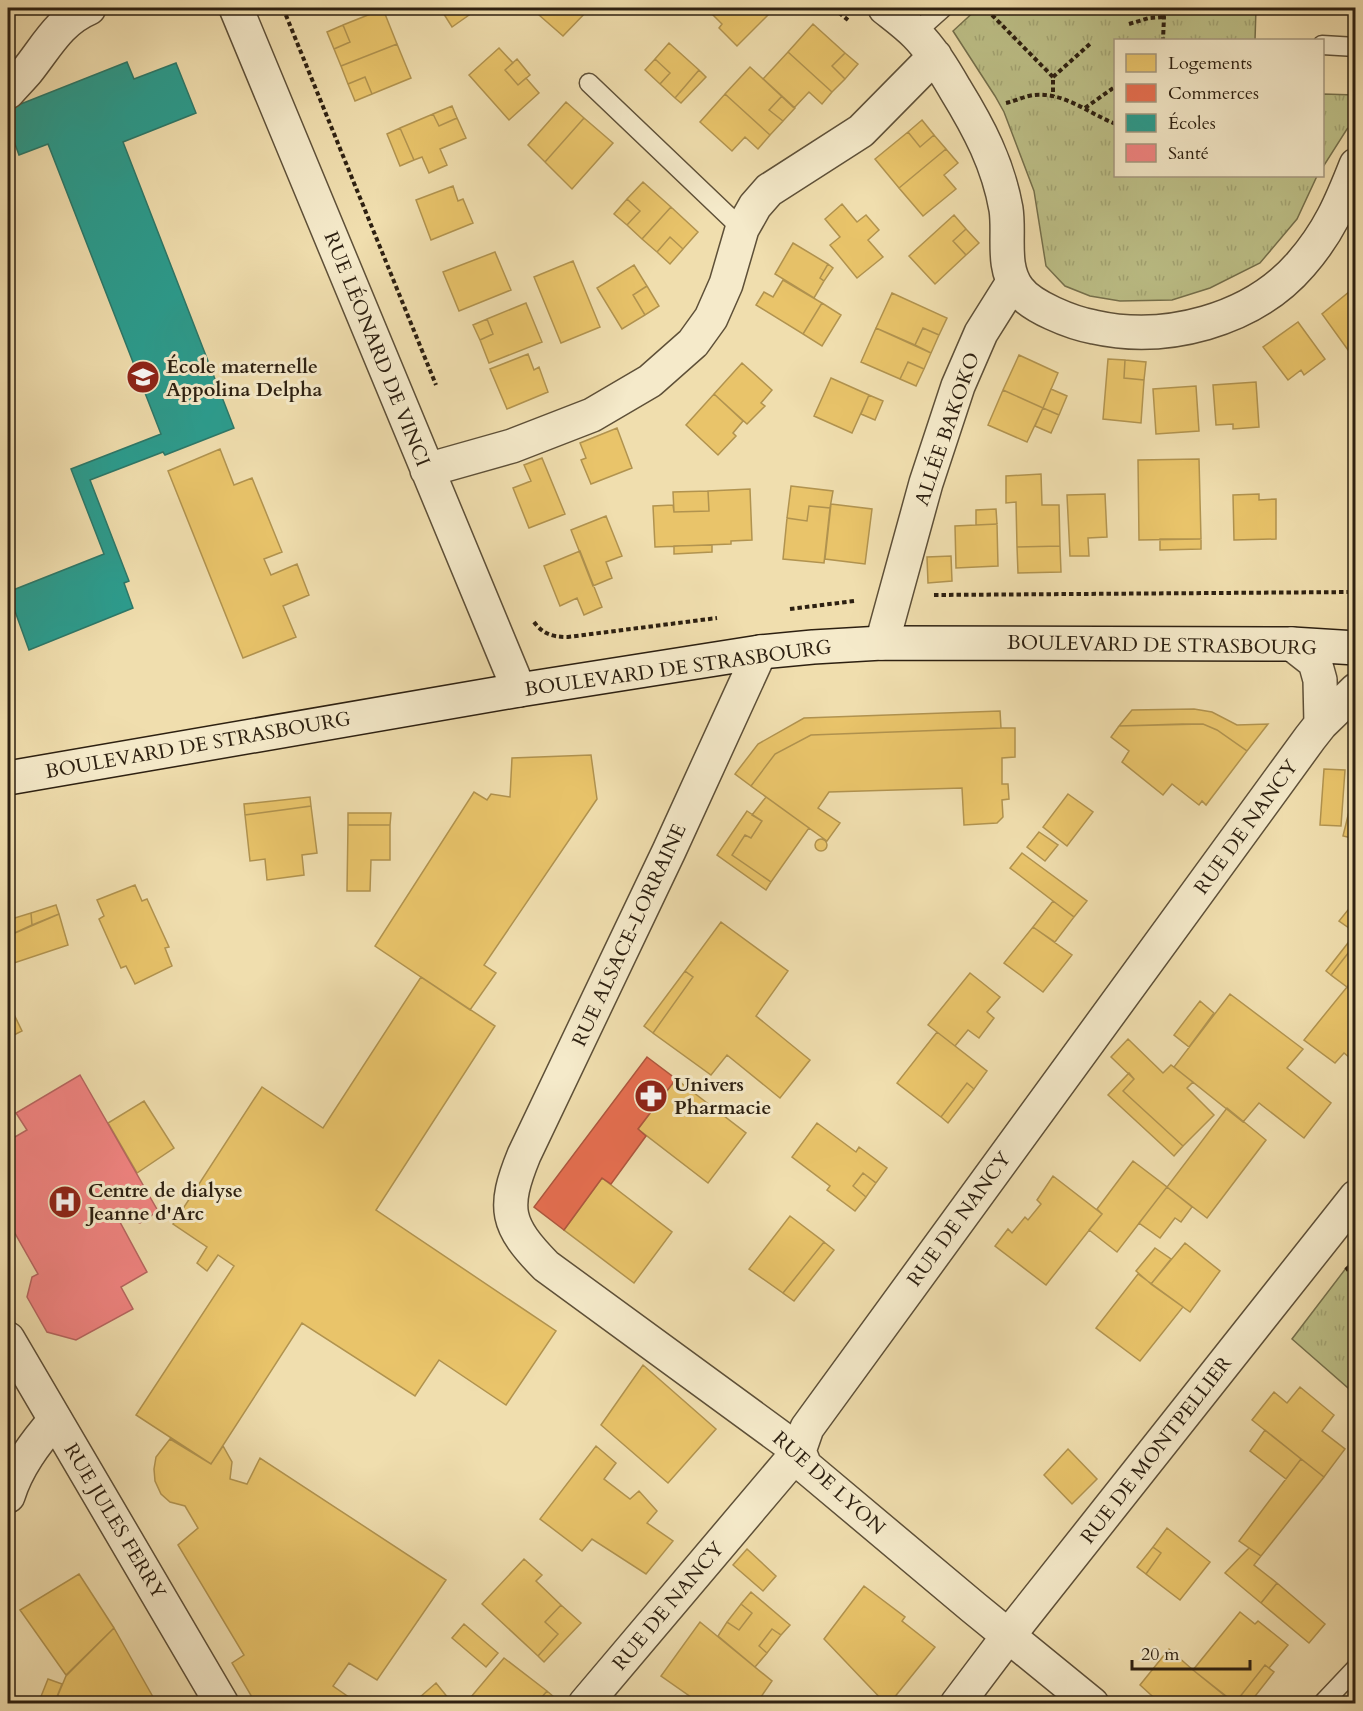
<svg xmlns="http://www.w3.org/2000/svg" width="1363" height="1711" font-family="Cardo,serif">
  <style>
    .park { fill: url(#park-tufts); stroke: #75704c; stroke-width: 1.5 }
    .homes { fill: #e9c46a; stroke: #b1934f; stroke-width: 1.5 }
    .shops { fill: #e76f51; stroke: #af573e; stroke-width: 1.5 }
    .schools { fill: #2a9d8f; stroke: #2b7869; stroke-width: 1.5 }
    .health { fill: #f28482; stroke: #b76660; stroke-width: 1.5 }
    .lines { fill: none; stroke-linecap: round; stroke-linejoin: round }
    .service-casing { stroke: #5e5038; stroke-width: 21 }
    .minor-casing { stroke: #5e5038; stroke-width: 36 }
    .tertiary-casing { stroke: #5e5038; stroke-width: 36 }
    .secondary-casing { stroke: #2d2011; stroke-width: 36 }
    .path { stroke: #2d2011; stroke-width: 4; stroke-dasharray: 4.5 3; stroke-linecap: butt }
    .service { stroke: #f5eaca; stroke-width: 18 }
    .minor { stroke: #f5eaca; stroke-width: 33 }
    .tertiary { stroke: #f5eaca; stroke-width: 33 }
    .secondary { stroke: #f5eaca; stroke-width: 33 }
    .labels { text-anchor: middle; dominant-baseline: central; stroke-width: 6; stroke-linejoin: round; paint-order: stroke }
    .street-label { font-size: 20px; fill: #2d2011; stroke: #f5eaca }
    .poi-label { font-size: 20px; font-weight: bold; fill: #2d2011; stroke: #f5eaca; text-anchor: start }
  </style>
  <defs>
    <pattern id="park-tufts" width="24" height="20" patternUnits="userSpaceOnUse" patternTransform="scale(1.5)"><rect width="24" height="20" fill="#bdc088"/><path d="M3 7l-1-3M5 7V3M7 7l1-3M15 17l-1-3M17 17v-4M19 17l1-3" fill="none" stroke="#a3a574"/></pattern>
  </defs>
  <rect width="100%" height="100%" fill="#f0deae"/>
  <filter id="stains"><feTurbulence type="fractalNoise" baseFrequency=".00333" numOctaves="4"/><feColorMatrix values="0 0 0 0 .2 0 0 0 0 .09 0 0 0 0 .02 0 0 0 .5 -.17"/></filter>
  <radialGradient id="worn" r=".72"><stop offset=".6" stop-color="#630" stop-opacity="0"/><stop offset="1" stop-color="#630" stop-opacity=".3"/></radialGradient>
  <path class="park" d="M978,8H1256L1255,40H1116V176H1317L1297,219L1260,263L1210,288L1172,300L1120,301L1090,296L1065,286L1046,266L1034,191L1004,112L995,96L953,31Z
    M1323,94L1355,95L1356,121L1347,129L1323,167Z
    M1353,1259L1356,1261L1355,1394L1292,1339Z"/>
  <path class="homes" d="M440,8H479L452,27Z
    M531,8H590L563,36Z
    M715,8H762L769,14L737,46L719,28L722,24L710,12Z
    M383,9L397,44L341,66L334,49L350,42L343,25Z
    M813,24L845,53L832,66L845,79L832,92L788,52Z
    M343,25L350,42L334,49L327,32Z
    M669,43L699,70L675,98L660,84L670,73L655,59Z
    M397,44L411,78L372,94L365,77L348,84L341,66Z
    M499,48L513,63L505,70L518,85L526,78L539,93L509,120L469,75Z
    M788,52L832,92L822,104L809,92L794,108L763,79Z
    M845,53L858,64L845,79L832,66Z
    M517,59L530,75L518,85L505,70Z
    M655,59L670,73L660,84L645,70Z
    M750,67L782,96L769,110L783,121L770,135L725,94Z
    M699,70L706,77L681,103L675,98Z
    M365,77L372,94L355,101L348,84Z
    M725,94L770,135L758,149L745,137L732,151L700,122Z
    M782,96L795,108L783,121L769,110Z
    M566,102L584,118L545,162L528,145Z
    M452,106L457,118L439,126L433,114Z
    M433,114L439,126L457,118L466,138L440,149L447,165L429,173L422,157L414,160L400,128Z
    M584,118L613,143L572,189L545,162Z
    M922,120L934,135L920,147L908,132Z
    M400,128L414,160L400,166L387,134Z
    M908,132L920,147L934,135L946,149L899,188L875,159Z
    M946,149L958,163L944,175L956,189L923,216L899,188Z
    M643,182L671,207L642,239L627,225L640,211L627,199Z
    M453,186L458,201L463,199L473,223L431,240L416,200Z
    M627,199L640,211L627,225L614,214Z
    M842,204L857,222L866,215L879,230L868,240L883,257L857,278L830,245L840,237L825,219Z
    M671,207L698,232L683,249L670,237L657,252L642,239Z
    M954,215L966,229L953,241L966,255L935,284L909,256Z
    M966,229L979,243L966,255L953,241Z
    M670,237L683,249L670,264L657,252Z
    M793,243L828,264L820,278L824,281L814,298L775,274Z
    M495,252L511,290L459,311L443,272Z
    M573,261L600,327L561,343L534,277Z
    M828,264L833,268L824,281L820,278Z
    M634,265L647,286L633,295L645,315L622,329L597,288Z
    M783,280L822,303L803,334L756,305L764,292L773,297Z
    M647,286L659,306L645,315L633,295Z
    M1355,287L1356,345L1348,350L1322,314Z
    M892,293L947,318L939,335L923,328L915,345L876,328Z
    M526,303L542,342L489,363L480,340L493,334L487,319Z
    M822,303L841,315L822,346L803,334Z
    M487,319L493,334L480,340L473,325Z
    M1298,322L1325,359L1304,375L1301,370L1288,380L1263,347Z
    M876,328L931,353L924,369L908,362L900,379L861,362Z
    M923,328L939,335L931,353L915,345Z
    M528,354L534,370L539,367L548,392L507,409L490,369Z
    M1019,355L1058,373L1043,408L1003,390Z
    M1108,359L1125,360L1124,378L1144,380L1141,423L1103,419Z
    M1125,360L1146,362L1144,380L1124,378Z
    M908,362L924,369L916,386L900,379Z
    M742,363L772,390L761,403L765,406L747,424L714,394Z
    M831,378L869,395L852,433L814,416Z
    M1256,382L1259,427L1233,429V424L1216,425L1213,385Z
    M1196,386L1199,431L1156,434L1153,389Z
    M1051,389L1067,396L1059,415L1043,408Z
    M1003,390L1043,408L1027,442L988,425Z
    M714,394L743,421L733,433L736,436L718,455L686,425Z
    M869,395L883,401L875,420L861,414Z
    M1043,408L1059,415L1051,433L1035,426Z
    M617,428L632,468L591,484L581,460L586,458L580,443Z
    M220,449L234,485L252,478L282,552L264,559L271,575L297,564L309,595L283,606L296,637L243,658L168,471Z
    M542,458L565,514L529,528L513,488L531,481L524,465Z
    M1199,459L1201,539L1139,540L1138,460Z
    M1041,474L1042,505H1059L1060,546L1017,547L1016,502L1006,503V476Z
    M791,486L833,491L830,508L809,506L807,521L787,518Z
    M750,489L752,540L731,541V544L655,547L653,506L673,505L674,512L709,511L708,491Z
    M708,491L709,511L674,512L673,492Z
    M1105,494L1107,537L1088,538L1089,556H1070L1067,495Z
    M1259,494V500L1276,499V539L1234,540L1233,495Z
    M831,504L872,509L865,564L825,559Z
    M809,506L830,508L824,563L783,559L787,518L807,521Z
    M996,509L997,524L976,525V510Z
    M606,516L622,556L606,562L612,578L593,586L571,530Z
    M997,524L998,566L956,568L955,526Z
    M1160,539H1201V549L1160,550Z
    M712,545V552L674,554V546Z
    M1060,546L1061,572L1018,573L1017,547Z
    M580,551L602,607L584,615L577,598L560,606L544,566Z
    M951,556L952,581L928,583L927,557Z
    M1194,709L1212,712L1237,725L1268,724L1247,751L1217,730L1203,724L1119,726L1132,710Z
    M1000,711L1001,728L811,735L775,754L751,786L735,774L758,744L804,718Z
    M1182,724H1203L1217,730L1247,751L1206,805L1202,801L1199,805L1172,784L1163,795L1122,762L1129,751L1111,737L1119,726Z
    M1001,728H1015V757L1002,758V784H1008L1009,799L1002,800L1003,817L997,823L964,825L962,788L829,792L818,808L840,823L827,841L751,786L775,754L811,735Z
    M591,755L597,799L484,965L496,973L470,1010L375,946L474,792L487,800L491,794L510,797L512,758Z
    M1324,769L1345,770L1341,826L1320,825Z
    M1356,783V839L1343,836Z
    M1068,794L1093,812L1067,846L1043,827Z
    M310,797L311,806L245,815L244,804Z
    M766,797L809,828L771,882L732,855L745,835L751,838L762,821L752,815Z
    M311,806L317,853L302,855L304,875L267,880L265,859L250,861L245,815Z
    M747,811L762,821L751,838L745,835L732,855L771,882L766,890L717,855Z
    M348,813H391L390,825H348Z
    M348,825H390V860H371L370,891H347Z
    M1039,832L1058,845L1045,861L1027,847Z
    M815 845a6 6 0 1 1 12 0a6 6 0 1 1-12 0Z
    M1022,853L1087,901L1074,917L1010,868Z
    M135,885L142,901L147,899L169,947L165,948L172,966L135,984L126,966L121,968L99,919L104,916L97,900Z
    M1356,900V920L1349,928L1339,921Z
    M1053,901L1074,917L1055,942L1033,927Z
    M56,905L59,914L32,925L31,913Z
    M31,913L32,925L8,936V920Z
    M59,914L68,945L8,965V936Z
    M1356,920V943L1331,975L1326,971L1355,934L1349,928Z
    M721,922L788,971L756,1016L810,1060L780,1098L727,1055L711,1075L653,1033L693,977L685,971Z
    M1033,927L1072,955L1043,992L1004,963Z
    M1356,943V976L1347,987L1331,975Z
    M685,971L693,977L653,1033L644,1026Z
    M970,973L1000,997L987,1012L994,1018L979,1038L968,1030L955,1046L928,1025Z
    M421,977L495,1026L376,1210L556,1331L506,1405L439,1360L415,1396L302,1323L211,1464L136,1415L234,1266L218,1255L207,1271L197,1263L207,1247L173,1224L262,1087L323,1128Z
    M1347,987L1356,994V1063L1344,1053L1335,1063L1304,1040Z
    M1230,994L1303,1049L1287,1068L1331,1103L1304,1138L1259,1103L1243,1122L1174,1067Z
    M1200,1001L1214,1013L1189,1047L1174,1035Z
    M8,1002L22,1031L8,1038Z
    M937,1032L987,1071L974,1089L967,1083L941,1117L897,1083Z
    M1128,1039L1163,1073L1171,1065L1193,1082L1187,1088L1214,1115L1183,1146L1123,1091L1134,1079L1111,1057Z
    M1129,1073L1134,1079L1123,1091L1183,1146L1174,1156L1108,1095Z
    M676,1079L746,1133L708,1183L638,1129Z
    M967,1083L974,1089L948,1123L941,1117Z
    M144,1101L174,1148L137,1173L108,1123Z
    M1227,1108L1266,1140L1207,1218L1167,1187Z
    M817,1123L856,1152L859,1147L887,1168L876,1183L863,1173L853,1186L866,1197L855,1211L827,1190L830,1186L792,1157Z
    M1133,1161L1167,1187L1117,1252L1089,1230L1102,1214L1097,1209Z
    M863,1173L876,1183L866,1197L853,1186Z
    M1053,1176L1102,1214L1046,1285L995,1246L1008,1229L1012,1233L1025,1217L1028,1220L1041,1204L1037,1200Z
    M602,1178L672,1232L634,1283L564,1230Z
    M1167,1187L1192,1207L1181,1222L1175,1218L1160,1238L1139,1223Z
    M790,1216L824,1242L783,1293L749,1269Z
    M824,1242L834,1250L794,1301L783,1293Z
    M1185,1243L1220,1271L1190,1312L1151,1284Z
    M1155,1248L1171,1259L1151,1284L1136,1271Z
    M1138,1274L1183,1307L1140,1361L1096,1328Z
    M643,1365L716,1429L668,1483L601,1425Z
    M1300,1387L1334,1415L1322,1431L1345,1449L1324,1477L1252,1420L1274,1392L1287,1403Z
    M1265,1430L1301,1459L1286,1479L1250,1451Z
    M170,1439L211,1464L223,1446L232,1462L230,1479L247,1484L260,1458L446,1580L377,1680L349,1663L333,1686L353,1700L351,1704H256L232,1663L244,1655L178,1545L198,1528L185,1506L170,1502L161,1494L155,1481L154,1469L156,1457Z
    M596,1446L616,1463L604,1479L630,1499L639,1491L657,1511L647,1523L673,1541L646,1574L592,1539L582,1551L540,1519Z
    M1068,1449L1097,1479L1072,1504L1044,1475Z
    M1301,1459L1324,1477L1261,1556L1239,1541Z
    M1167,1528L1210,1562L1180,1600L1146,1574L1161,1553L1153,1547Z
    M1153,1547L1161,1553L1146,1574L1137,1567Z
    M1249,1548L1261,1556L1254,1565L1277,1583L1261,1603L1225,1573Z
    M747,1549L776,1576L763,1591L733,1565Z
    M524,1559L542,1575L536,1581L561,1605L545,1622L558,1634L538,1656L482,1604Z
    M79,1574L114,1628L66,1675L20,1610Z
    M1277,1583L1325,1624L1309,1643L1261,1603Z
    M864,1586L905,1617L902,1621L935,1647L889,1704H886L824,1639Z
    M751,1592L790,1625L781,1635L772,1629L759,1646L767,1653L755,1667L718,1636L727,1622L739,1630L752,1613L741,1604Z
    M741,1604L752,1613L739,1630L727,1622Z
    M561,1605L581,1623L544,1662L538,1656L558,1634L545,1622Z
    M1240,1612L1255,1624L1258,1621L1288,1645L1269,1668L1265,1665L1235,1703L1193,1670Z
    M700,1622L772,1681L756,1704H701L661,1676Z
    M464,1624L498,1653L486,1667L452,1638Z
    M114,1628L157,1704H63L58,1695L66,1676Z
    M772,1629L781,1635L767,1653L759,1646Z
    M1169,1649L1193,1670L1235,1704H1161L1140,1685Z
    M8,1657L12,1658L8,1683Z
    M504,1658L547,1691L536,1704H465Z
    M1265,1665L1274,1672L1249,1704L1235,1703Z
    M48,1679L62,1684L54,1704H38Z
    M436,1683L453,1704H425L420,1697Z
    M547,1691L554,1697L548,1704H536Z
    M58,1695L63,1704H54Z
    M420,1697L425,1704H412Z"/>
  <path class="shops" d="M647,1057L676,1079L638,1129L646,1136L611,1184L602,1178L564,1230L534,1207Z"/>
  <path class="schools" d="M127,62L134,79L176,63L196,113L123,142L234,428L165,455L163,452L90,480L129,581L124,583L133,608L29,650L8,592L104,554L71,469L161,434L48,144L19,155L8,125V109Z"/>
  <path class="health" d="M80,1075L158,1211L140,1223L130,1220L129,1217L120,1222L147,1272L121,1287L133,1309L76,1340L47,1332L27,1297L32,1277L38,1274L8,1221V1141L27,1130L16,1113Z"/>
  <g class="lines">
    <defs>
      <path id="service" d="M915,33L943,8
        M1322,45L1356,47
        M589,83L742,229
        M1322,1704L1356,1668"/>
      <path id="minor" d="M236,8L519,690
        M885,8C895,16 906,24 916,34C932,50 944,70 955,89C979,128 998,164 1006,209C1010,235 1001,266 1018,289C1031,307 1072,323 1094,327C1165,343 1252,321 1301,264C1329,232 1341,203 1356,165
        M8,92C14,85 21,78 27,71C47,46 59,21 89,8
        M427,470L512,446L592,415L650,381L693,343L711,318L726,284L742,229L755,206L769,190L861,131L935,56
        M882,643L926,483L958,386L981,333L1013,282
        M1292,644L1315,662L1320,680L1321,724
        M760,652L669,851L524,1155C502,1209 506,1225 546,1266L799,1451L805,1466L973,1607L1092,1704
        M8,1496C17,1467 35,1443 55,1420
        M585,1704L799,1451L807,1428L1310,738L1321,724L1356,690"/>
      <path id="tertiary" d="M8,1339L222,1704
        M957,1704L1009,1635L1356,1197"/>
      <path id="secondary" d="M8,778L519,690L760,652L813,647L882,643L1292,644L1356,648"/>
    </defs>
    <use href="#service" class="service-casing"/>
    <use href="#minor" class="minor-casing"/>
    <use href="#tertiary" class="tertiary-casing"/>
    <use href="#secondary" class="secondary-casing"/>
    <path class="path" d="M283,8L436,385
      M833,8L848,20
      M1161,8L1164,17L1163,40
      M992,15L1053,77V96
      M1129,24L1149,18L1164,17
      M1053,77L1092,42
      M1006,103C1015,101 1025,96 1034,95C1065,92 1089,114 1116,124
      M1085,108L1116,86
      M934,595L1356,592
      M790,609L854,601
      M534,622C543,634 552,637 568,637L717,618
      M1346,1267L1356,1281"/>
    <use href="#service" class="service"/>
    <use href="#minor" class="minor"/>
    <use href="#tertiary" class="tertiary"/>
    <use href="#secondary" class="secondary"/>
  </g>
  <defs>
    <symbol id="school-disc" viewBox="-11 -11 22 22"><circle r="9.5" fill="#8f2418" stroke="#f5eaca"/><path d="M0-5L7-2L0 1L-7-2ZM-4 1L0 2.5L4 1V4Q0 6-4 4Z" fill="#fff"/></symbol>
    <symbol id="pharmacy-disc" viewBox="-11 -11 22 22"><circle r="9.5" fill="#8f2418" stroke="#f5eaca"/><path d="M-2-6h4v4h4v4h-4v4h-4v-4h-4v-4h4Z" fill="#fff"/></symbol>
    <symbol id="hospital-disc" viewBox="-11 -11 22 22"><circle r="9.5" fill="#8f2418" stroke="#f5eaca"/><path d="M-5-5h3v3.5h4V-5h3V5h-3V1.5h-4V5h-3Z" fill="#fff"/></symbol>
  </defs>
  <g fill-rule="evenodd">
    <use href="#school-disc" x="124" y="358" width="38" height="38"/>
    <use href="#pharmacy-disc" x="632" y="1077" width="38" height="38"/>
    <use href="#hospital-disc" x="46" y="1183" width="38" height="38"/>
  </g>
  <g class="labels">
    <g class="street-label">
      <text transform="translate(377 349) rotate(68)">RUE LÉONARD DE VINCI</text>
      <text transform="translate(947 429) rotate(-71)">ALLÉE BAKOKO</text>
      <text transform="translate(1162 645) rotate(1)">BOULEVARD DE STRASBOURG</text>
      <text transform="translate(678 668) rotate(-8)">BOULEVARD DE STRASBOURG</text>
      <text transform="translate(198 745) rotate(-10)">BOULEVARD DE STRASBOURG</text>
      <text transform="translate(1246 827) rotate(-54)">RUE DE NANCY</text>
      <text transform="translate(629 935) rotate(-65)">RUE ALSACE-LORRAINE</text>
      <text transform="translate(959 1219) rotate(-54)">RUE DE NANCY</text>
      <text transform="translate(1156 1450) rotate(-52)">RUE DE MONTPELLIER</text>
      <text transform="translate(829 1483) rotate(42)">RUE DE LYON</text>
      <text transform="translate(115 1521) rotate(59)">RUE JULES FERRY</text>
      <text transform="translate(668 1606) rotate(-50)">RUE DE NANCY</text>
    </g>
    <g class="poi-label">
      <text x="166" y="366">École maternelle<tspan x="166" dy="23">Appolina Delpha</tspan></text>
      <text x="674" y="1084">Univers<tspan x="674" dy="23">Pharmacie</tspan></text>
      <text x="88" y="1190">Centre de dialyse<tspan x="88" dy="23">Jeanne d'Arc</tspan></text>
    </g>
  </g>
  <rect width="1363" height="1711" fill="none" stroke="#f0deae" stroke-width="30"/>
  <rect x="9" y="9" width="1345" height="1693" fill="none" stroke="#2d2011" stroke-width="3"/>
  <rect x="15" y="15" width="1333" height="1681" fill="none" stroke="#2d2011" stroke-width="1.5"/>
  <rect x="1114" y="39" width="210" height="138" fill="#f5eaca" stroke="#a59980" stroke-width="1.5"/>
  <rect x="1126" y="54" width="30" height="18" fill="#e9c46a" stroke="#a59980" stroke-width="1.5"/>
  <text x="1168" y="69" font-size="18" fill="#2d2011">Logements</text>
  <rect x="1126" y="84" width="30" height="18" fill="#e76f51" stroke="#a59980" stroke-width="1.5"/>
  <text x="1168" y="99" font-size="18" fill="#2d2011">Commerces</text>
  <rect x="1126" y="114" width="30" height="18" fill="#2a9d8f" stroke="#a59980" stroke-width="1.5"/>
  <text x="1168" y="129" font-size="18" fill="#2d2011">Écoles</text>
  <rect x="1126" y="144" width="30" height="18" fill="#f28482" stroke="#a59980" stroke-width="1.5"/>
  <text x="1168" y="159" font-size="18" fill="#2d2011">Santé</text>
  <path d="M1132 1660v9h118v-9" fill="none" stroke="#2d2011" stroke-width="3"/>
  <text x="1141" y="1660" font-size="18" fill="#2d2011" stroke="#f5eaca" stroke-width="4.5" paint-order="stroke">20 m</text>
  <rect width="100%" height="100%" filter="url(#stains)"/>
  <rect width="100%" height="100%" fill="url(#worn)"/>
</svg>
